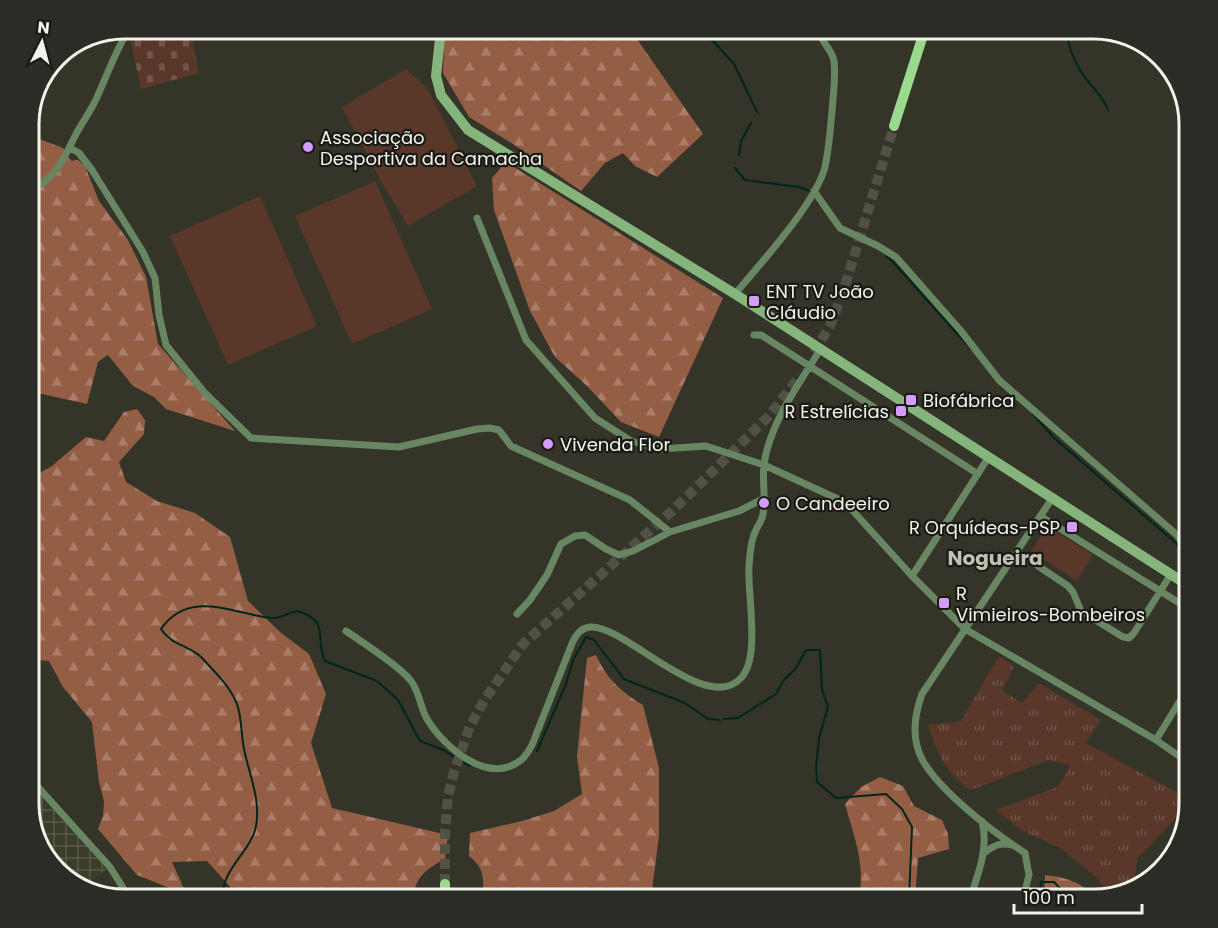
<svg xmlns="http://www.w3.org/2000/svg" width="1218" height="928" font-family="Poppins,sans-serif">
  <style>
    .industrial { fill: url(#industrial-grid) }
    .grass { fill: url(#grass-tufts) }
    .forest { fill: url(#forest-firs) }
    .cemetery { fill: url(#cemetery-stones) }
    .park { fill: #593829 }
    .lines { fill: none; stroke-linecap: round; stroke-linejoin: round }
    .stream { stroke: #00261c; stroke-width: 2 }
    .primary-tunnel { stroke: #515145; stroke-width: 10; stroke-dasharray: 10 5; stroke-linecap: butt }
    .street { stroke: #698663; stroke-width: 7 }
    .secondary { stroke: #85b57c; stroke-width: 10 }
    .primary { stroke: #9bd98f; stroke-width: 10 }
    .poi-dot { fill: #d49cfb; stroke: #1b1b16; stroke-width: 2 }
    .labels { text-anchor: middle; dominant-baseline: central; stroke-width: 4.5; stroke-linejoin: round; paint-order: stroke }
    .poi-label { font-size: 18px; fill: #f3f3ec; stroke: #1b1b16; text-anchor: start }
    .neighbourhood-label { font-size: 20px; font-weight: bold; fill: #c0c1b2; stroke: #1b1b16 }
    .rim { fill: none; stroke: #f3f3ec; stroke-width: 3 }
  </style>
  <defs>
    <pattern id="industrial-grid" width="8" height="8" patternUnits="userSpaceOnUse" patternTransform="scale(1.5)"><rect width="8" height="8" fill="#3c3c2a"/><path d="M0 4h8M4 0v8" fill="none" stroke="#595949"/></pattern>
    <pattern id="grass-tufts" width="24" height="20" patternUnits="userSpaceOnUse" patternTransform="scale(1.5)"><rect width="24" height="20" fill="#593829"/><path d="M3 7l-1-3M5 7V3M7 7l1-3M15 17l-1-3M17 17v-4M19 17l1-3" fill="none" stroke="#715548"/></pattern>
    <pattern id="forest-firs" width="22" height="20" patternUnits="userSpaceOnUse" patternTransform="scale(1.5)"><rect width="22" height="20" fill="#945e45"/><path d="M5 1l3.5 6h-7zM16 11l3.5 6h-7z" fill="#a97d69"/></pattern>
    <pattern id="cemetery-stones" width="16" height="16" patternUnits="userSpaceOnUse" patternTransform="scale(1.5)"><rect width="16" height="16" fill="#593829"/><path d="M2 7V4a2 2 0 0 1 4 0v3zM10 15v-3a2 2 0 0 1 4 0v3z" fill="#715548"/></pattern>
  </defs>
  <rect width="100%" height="100%" fill="#343428"/>
  <path class="industrial" d="M29,777L110,867L84,886L66,880L39,847L29,810Z"/>
  <path class="grass" d="M999,656L1014,666L1002,691L1022,703L1039,683L1101,720L1086,743L1189,799V804L1137,859L1134,888L1136,890L1109,896L1096,877L1060,848L1021,830L996,810L1058,787L1070,766L1049,760L971,790C947,777 936,750 928,725L961,721Z"/>
  <path class="forest" d="M445,29H630L703,134L657,177L635,166L623,153L605,163L581,191L513,144L469,117L443,73Z
    M29,135L63,148L71,161L78,160L85,166L99,201L128,240L146,277L158,344L235,431L166,409L154,397L133,386L108,355L98,362L87,404L29,391Z
    M506,162L723,298L659,437L621,422L587,386L555,357L530,311L494,210L492,178Z
    M137,409L145,420L144,434L119,462L126,482L157,501L195,513L230,537L248,601L280,632L309,654L326,694L311,743L332,808L448,835L445,859C426,869 415,877 413,899H241L207,861L172,862L185,891L172,889L137,875L98,829L103,816L104,801L99,782L92,722L63,687L49,661L29,659V575L34,563L29,479L52,466L86,437L104,441L124,412Z
    M596,655C607,679 620,691 643,705L659,768V835L651,899H483C483,880 486,869 469,856L470,833L522,821L554,811L582,794L577,756L587,658Z
    M880,777L903,786L914,806L942,820L948,834L949,849L918,858L915,899H858C867,867 853,834 845,804L861,787Z
    M1045,875C1064,877 1084,882 1095,899H1044Z"/>
  <path class="cemetery" d="M140,29H190L199,73L141,89L131,43Z"/>
  <path class="park" d="M406,69L427,88L477,186L408,226L381,181L342,107Z
    M375,181L432,309L352,344L295,216Z
    M260,196L317,326L228,365L170,236Z
    M1047,526L1093,555L1077,581L1031,551Z"/>
  <g class="lines">
    <path class="stream" d="M704,29L705,32L734,64L757,112
      M1067,29C1067,42 1073,59 1080,70C1088,84 1103,95 1108,110
      M739,155L741,141L751,123
      M735,168L745,180L799,187L810,191
      M818,202V203
      M886,256L893,262L971,349
      M1033,414L1053,437L1176,543L1189,563
      M724,719L738,718L776,694L783,681L796,668L806,650H820L822,689L828,707L819,738L816,767L817,782L836,798L886,794L902,809L912,827L909,899
      M537,751L566,684L573,660L586,637L594,640L624,679L685,703L708,719L720,720
      M223,899C220,870 251,852 256,826C261,800 249,774 244,749C241,735 242,718 237,704C229,685 215,672 201,657C188,645 171,645 161,629C189,588 234,614 271,618C281,619 288,612 298,611C331,622 314,636 325,661L377,681L398,700L420,741L443,750L470,766
      M1038,899L1041,882H1054L1070,899"/>
    <path class="primary-tunnel" d="M814,353L831,324L844,289L894,126
      M445,884V832L448,796L454,772L470,726L485,699L523,644L672,511L767,418L798,379"/>
    <path class="street" d="M70,148L79,153L92,170L143,252L155,278L159,315L166,345L204,392L251,438L399,447L477,429L490,428L499,430L511,446L630,500L670,532L739,511L765,498
      M29,190C55,180 64,159 75,136C82,122 92,110 98,95C108,73 116,50 129,29
      M814,191L840,228L878,246L896,257L961,331L999,380L1177,535L1189,553
      M477,218L526,340L595,418L631,441L660,449L706,446L764,465L838,499L853,511L912,576L965,629L1156,740L1189,763
      M735,294C760,264 816,203 825,167C829,149 830,130 832,112C833,95 836,77 834,61C832,49 820,41 818,29
      M754,335H761L978,474
      M1040,516L1189,609
      M1017,552L1068,586L1073,592L1081,611L1123,637L1129,638L1134,633L1171,574
      M912,576L988,458
      M517,614L530,600L547,575L561,544L575,536L585,535L606,549L619,555L633,551L670,532
      M346,631C362,642 401,667 411,681C420,693 420,707 427,719C444,747 488,786 521,760C526,756 529,750 532,745L573,641C577,634 581,628 590,627C624,624 706,716 741,678C761,657 747,594 749,566C750,555 750,541 756,530C758,525 762,521 763,514C766,497 762,480 764,464C770,423 799,384 820,350
      M1156,740L1189,686
      M29,777L110,867L130,899
      M984,853C993,846 1000,842 1012,845
      M970,899C978,874 989,848 982,821
      M1023,899L1029,875L1025,853C994,833 941,792 923,761C911,740 914,716 922,694L1053,497"/>
    <path class="secondary" d="M441,29L436,76L441,95L468,130L735,294L1189,586"/>
    <path class="primary" d="M894,126L925,29
      M445,884V899"/>
  </g>
  <g class="poi-dot">
    <circle cx="308" cy="147" r="6"/>
    <rect x="748" y="295" width="12" height="12" rx="3"/>
    <rect x="905" y="394" width="12" height="12" rx="3"/>
    <rect x="895" y="405" width="12" height="12" rx="3"/>
    <circle cx="548" cy="444" r="6"/>
    <circle cx="764" cy="503" r="6"/>
    <rect x="1066" y="521" width="12" height="12" rx="3"/>
    <rect x="938" y="597" width="12" height="12" rx="3"/>
  </g>
  <g class="labels">
    <g class="poi-label">
      <text x="320" y="137">Associação<tspan x="320" dy="21">Desportiva da Camacha</tspan></text>
      <text x="766" y="291">ENT TV João<tspan x="766" dy="21">Cláudio</tspan></text>
      <text x="923" y="400">Biofábrica</text>
      <text x="889" y="411" text-anchor="end">R Estrelícias</text>
      <text x="560" y="444">Vivenda Flor</text>
      <text x="776" y="503">O Candeeiro</text>
      <text x="1060" y="527" text-anchor="end">R Orquídeas-PSP</text>
      <text x="956" y="593">R<tspan x="956" dy="21">Vimieiros-Bombeiros</tspan></text>
    </g>
    <g class="neighbourhood-label">
      <text x="995" y="558">Nogueira</text>
    </g>
  </g>
  <path d="M0 0H1218V928H0ZM124 39H1094A85 85 0 0 1 1179 124V804A85 85 0 0 1 1094 889H124A85 85 0 0 1 39 804V124A85 85 0 0 1 124 39Z" fill="#2c2c27" fill-rule="evenodd"/>
  <path class="rim" d="M124 39H1094A85 85 0 0 1 1179 124V804A85 85 0 0 1 1094 889H124A85 85 0 0 1 39 804V124A85 85 0 0 1 124 39Z"/>
  <g transform="translate(42 42) rotate(6)" stroke="#1b1b16" stroke-width="4.5" paint-order="stroke">
  <path d="M0-4.5L10 22L0 15L-10 22Z" fill="#f3f3ec"/>
  <text y="-9" font-size="16" font-weight="bold" text-anchor="middle" fill="#f3f3ec">N</text>
  </g>
  <path d="M1014 904v9h128v-9" fill="none" stroke="#f3f3ec" stroke-width="3"/>
  <text x="1023" y="904" font-size="18" fill="#f3f3ec" stroke="#1b1b16" stroke-width="4.5" paint-order="stroke">100 m</text>
</svg>
